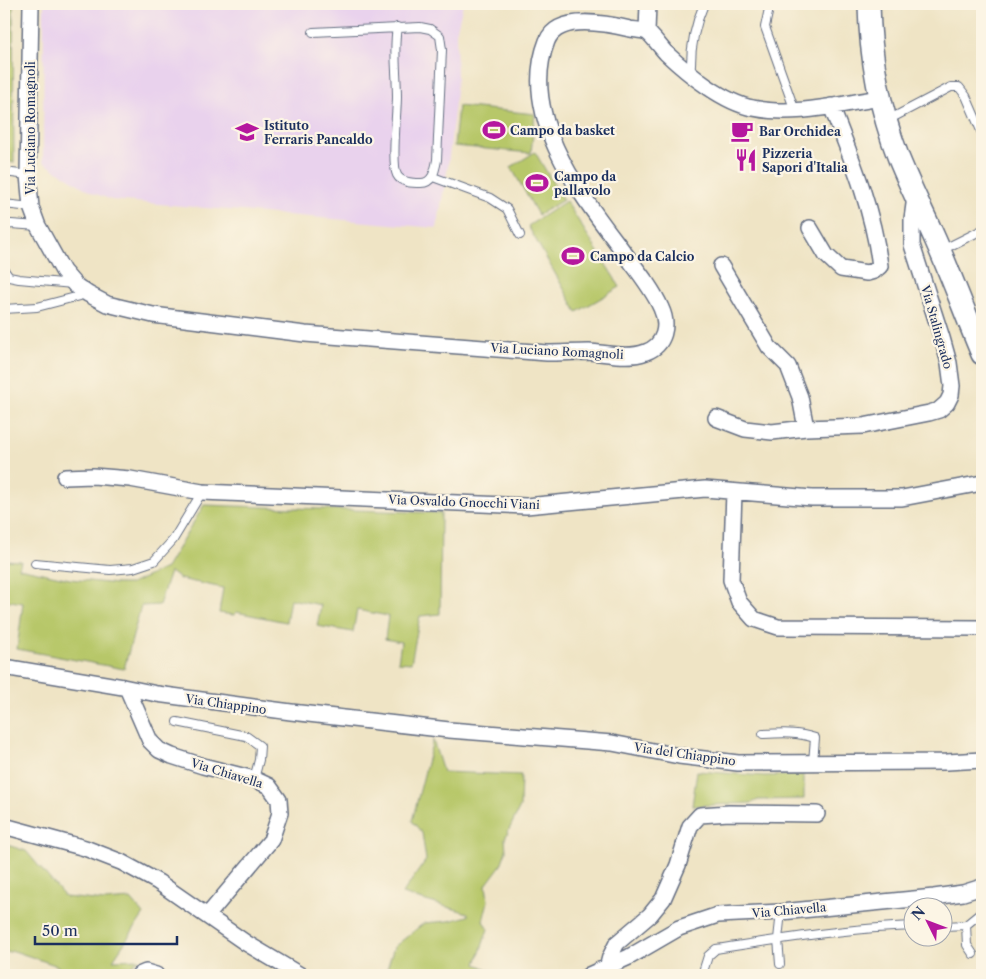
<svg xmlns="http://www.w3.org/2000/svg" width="986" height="979" font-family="'Libre Caslon Text',serif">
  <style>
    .built { fill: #e9d2ed }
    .green { fill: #b7c769; stroke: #697b64 }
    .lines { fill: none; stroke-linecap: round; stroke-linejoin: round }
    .lane-casing { stroke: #656e82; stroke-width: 10 }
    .street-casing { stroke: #656e82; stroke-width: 18 }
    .secondary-casing { stroke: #656e82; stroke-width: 24 }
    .lane { stroke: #fff; stroke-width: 8 }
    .street { stroke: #fff; stroke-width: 15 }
    .secondary { stroke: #fff; stroke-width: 21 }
    .labels { text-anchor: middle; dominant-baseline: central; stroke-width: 4.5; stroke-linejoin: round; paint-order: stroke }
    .poi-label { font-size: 12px; font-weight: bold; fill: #1b2f5e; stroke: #fcf5e5; text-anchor: start }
    .street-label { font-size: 12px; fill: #1b2f5e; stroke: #fcf5e5 }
  </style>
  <rect width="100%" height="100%" fill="#fcf5e5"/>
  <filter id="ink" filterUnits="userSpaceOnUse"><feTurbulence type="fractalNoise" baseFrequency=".02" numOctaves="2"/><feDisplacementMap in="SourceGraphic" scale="10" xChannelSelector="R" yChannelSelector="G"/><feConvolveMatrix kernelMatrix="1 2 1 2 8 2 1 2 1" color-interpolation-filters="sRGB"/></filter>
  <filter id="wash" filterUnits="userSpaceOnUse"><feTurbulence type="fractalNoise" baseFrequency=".0096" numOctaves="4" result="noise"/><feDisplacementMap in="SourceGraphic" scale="20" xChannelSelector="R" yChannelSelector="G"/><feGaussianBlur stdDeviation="1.12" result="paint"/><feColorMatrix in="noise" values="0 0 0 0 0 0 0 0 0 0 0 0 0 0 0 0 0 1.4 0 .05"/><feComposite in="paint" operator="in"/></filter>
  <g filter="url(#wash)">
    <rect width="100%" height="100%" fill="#efe4c5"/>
    <path class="built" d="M44,4H463L456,33L457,77L455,102L448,166L437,228L112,200L91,192L43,162Z"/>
    <path class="green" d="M4,4H13L14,163L4,160Z
      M458,106L535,114L531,153L454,146Z
      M535,152L563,200L538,215L511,167Z
      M566,201L620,287L577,312L528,226Z
      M204,505L441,513L440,614L420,616L411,663L398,662L401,642L385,639L388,616L357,610L353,632L317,626L321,605L290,599L286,622L236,612L234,615L219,613L223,588L180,579L170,572L159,605L141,606L124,669L17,649L23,603L4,600V560L21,561L19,568L70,579L117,584H131L166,568Z
      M433,740L443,772L521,775L520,807L505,838L506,851L501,865L486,885L488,901L483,921L488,929L476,964L501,975H385L394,947L424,923L449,921L468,916V913L402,894L426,860L422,833L412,821Z
      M697,771L764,776L804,775V799L758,800L751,803L692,806Z
      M4,844L26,851L65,897L105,901L131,899L144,914L113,960L139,959L121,975H56L58,966L14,951L4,953Z"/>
  </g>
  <g filter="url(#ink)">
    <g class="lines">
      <defs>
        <path id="lane" d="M770,4L765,27L795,111
          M313,32L420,27L430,29L440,36L442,50L437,160C435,170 433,183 421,183C413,183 401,183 397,175C391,163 397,113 397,97C397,74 393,50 397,27
          M691,73C690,48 694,27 704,4
          M888,120L951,87H959L966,96L982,133
          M4,172L28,175
          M433,177L490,198L507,209L520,235
          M4,204L31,207
          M4,227L11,224L38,226
          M942,250L982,230
          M4,270L9,277L19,279L73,284
          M4,309L37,307L87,294
          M35,563L110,570L133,568L154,561L173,540L202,492
          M177,722L246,736L260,746L259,760L254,779
          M763,734C781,733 798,732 815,738L813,762
          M944,926L966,925
          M973,954L967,945L966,925L982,912
          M780,964L778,939L781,912
          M702,975L708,956L716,949C782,939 847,928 914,926"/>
        <path id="street" d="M31,4L28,175L31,207L38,226L63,271L75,285L88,294L107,304L153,315L305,334L547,353C561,353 575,352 589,352C607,353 628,359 646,352C665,345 669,325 661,308C651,285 631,263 617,243C576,189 519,112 547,41C558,13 609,24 630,29C635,30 642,30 647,32C652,35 661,48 666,53C687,73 724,103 753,108C795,117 839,104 880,98
          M647,32L648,4
          M810,228L826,255L841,269L867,273L874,271L880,266C873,210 852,159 831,106
          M721,266L769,347L788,366L800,397L806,428
          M716,418L745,429L772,432L806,428L863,426L929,413L939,410L947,403L951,395L952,386L949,363L942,338L912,245V219L915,197
          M65,477L93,476L130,479L202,492L526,506L705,489L812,498H902L982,483
          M734,492L731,580L739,602L754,619L778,627L982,628
          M4,667L123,687L157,694L291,712L449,730L612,743L679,756L738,763L947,762L982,760
          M127,688L150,741L159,750L172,756L203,766L254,779L269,786L279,800L280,813L271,840L207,916
          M4,826L85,848L121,862L158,882L246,943L300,975
          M607,968L610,957L617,943L650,915L663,899L678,865L690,826L700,815L729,813L817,814
          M139,975L146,972L156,975
          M589,975L629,957L679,928L718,915L781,912L934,897L963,893L982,887"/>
        <path id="secondary" d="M869,4C870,57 880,110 899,159C910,186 923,212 935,239C952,277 966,316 982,354"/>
      </defs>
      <use href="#lane" class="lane-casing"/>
      <use href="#street" class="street-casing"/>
      <use href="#secondary" class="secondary-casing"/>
      <use href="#lane" class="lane"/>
      <use href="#street" class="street"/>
      <use href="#secondary" class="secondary"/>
    </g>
  </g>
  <defs>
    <symbol id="stadium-bare" viewBox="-9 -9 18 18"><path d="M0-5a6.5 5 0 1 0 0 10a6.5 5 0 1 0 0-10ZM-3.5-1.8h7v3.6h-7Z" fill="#b5179e" stroke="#fcf5e5" stroke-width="2.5" paint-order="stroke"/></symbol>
    <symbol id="cafe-bare" viewBox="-9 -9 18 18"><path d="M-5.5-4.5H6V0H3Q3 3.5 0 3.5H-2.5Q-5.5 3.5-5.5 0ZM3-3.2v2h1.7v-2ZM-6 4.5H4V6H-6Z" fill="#b5179e" stroke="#fcf5e5" stroke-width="2.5" paint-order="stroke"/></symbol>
    <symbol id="school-bare" viewBox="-9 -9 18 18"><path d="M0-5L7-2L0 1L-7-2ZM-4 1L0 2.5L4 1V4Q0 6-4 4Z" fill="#b5179e" stroke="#fcf5e5" stroke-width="2.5" paint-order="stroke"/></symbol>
    <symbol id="restaurant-bare" viewBox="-9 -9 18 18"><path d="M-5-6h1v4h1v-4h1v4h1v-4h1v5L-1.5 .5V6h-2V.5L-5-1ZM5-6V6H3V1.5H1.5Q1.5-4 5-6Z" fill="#b5179e" stroke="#fcf5e5" stroke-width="2.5" paint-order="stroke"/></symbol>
  </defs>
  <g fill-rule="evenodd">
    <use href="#stadium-bare" x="478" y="114" width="32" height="32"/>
    <use href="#cafe-bare" x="726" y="115" width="32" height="32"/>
    <use href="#school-bare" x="231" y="116" width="32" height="32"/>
    <use href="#restaurant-bare" x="730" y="144" width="32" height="32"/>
    <use href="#stadium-bare" x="521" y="167" width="32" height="32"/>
    <use href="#stadium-bare" x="557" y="240" width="32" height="32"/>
  </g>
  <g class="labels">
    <g class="poi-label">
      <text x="264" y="125">Istituto<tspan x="264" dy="14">Ferraris Pancaldo</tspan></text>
      <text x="510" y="130">Campo da basket</text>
      <text x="759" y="131">Bar Orchidea</text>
      <text x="762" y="153">Pizzeria<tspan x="762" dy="14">Sapori d'Italia</tspan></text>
      <text x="554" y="176">Campo da<tspan x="554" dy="14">pallavolo</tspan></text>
      <text x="590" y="256">Campo da Calcio</text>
    </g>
    <g class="street-label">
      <text transform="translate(30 128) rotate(-90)">Via Luciano Romagnoli</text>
      <text transform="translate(937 327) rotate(74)">Via Stalingrado</text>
      <text transform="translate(557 351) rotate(3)">Via Luciano Romagnoli</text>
      <text transform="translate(464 502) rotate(2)">Via Osvaldo Gnocchi Viani</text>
      <text transform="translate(226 704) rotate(8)">Via Chiappino</text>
      <text transform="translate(685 754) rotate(8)">Via del Chiappino</text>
      <text transform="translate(227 773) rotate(17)">Via Chiavella</text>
      <text transform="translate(789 910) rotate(-5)">Via Chiavella</text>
    </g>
  </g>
  <rect width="986" height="979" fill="none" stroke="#fcf5e5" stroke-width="20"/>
  <g transform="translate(928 922) rotate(312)"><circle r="24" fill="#fcf5e5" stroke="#a2a6af"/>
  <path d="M0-4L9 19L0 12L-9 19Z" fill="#b5179e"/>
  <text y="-8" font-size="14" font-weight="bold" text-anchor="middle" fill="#1b2f5e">N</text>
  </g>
  <path d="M35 936v8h142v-8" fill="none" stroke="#1b2f5e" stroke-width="2.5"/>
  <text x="42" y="936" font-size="15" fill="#1b2f5e" stroke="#fcf5e5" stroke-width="4" paint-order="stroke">50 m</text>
</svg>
